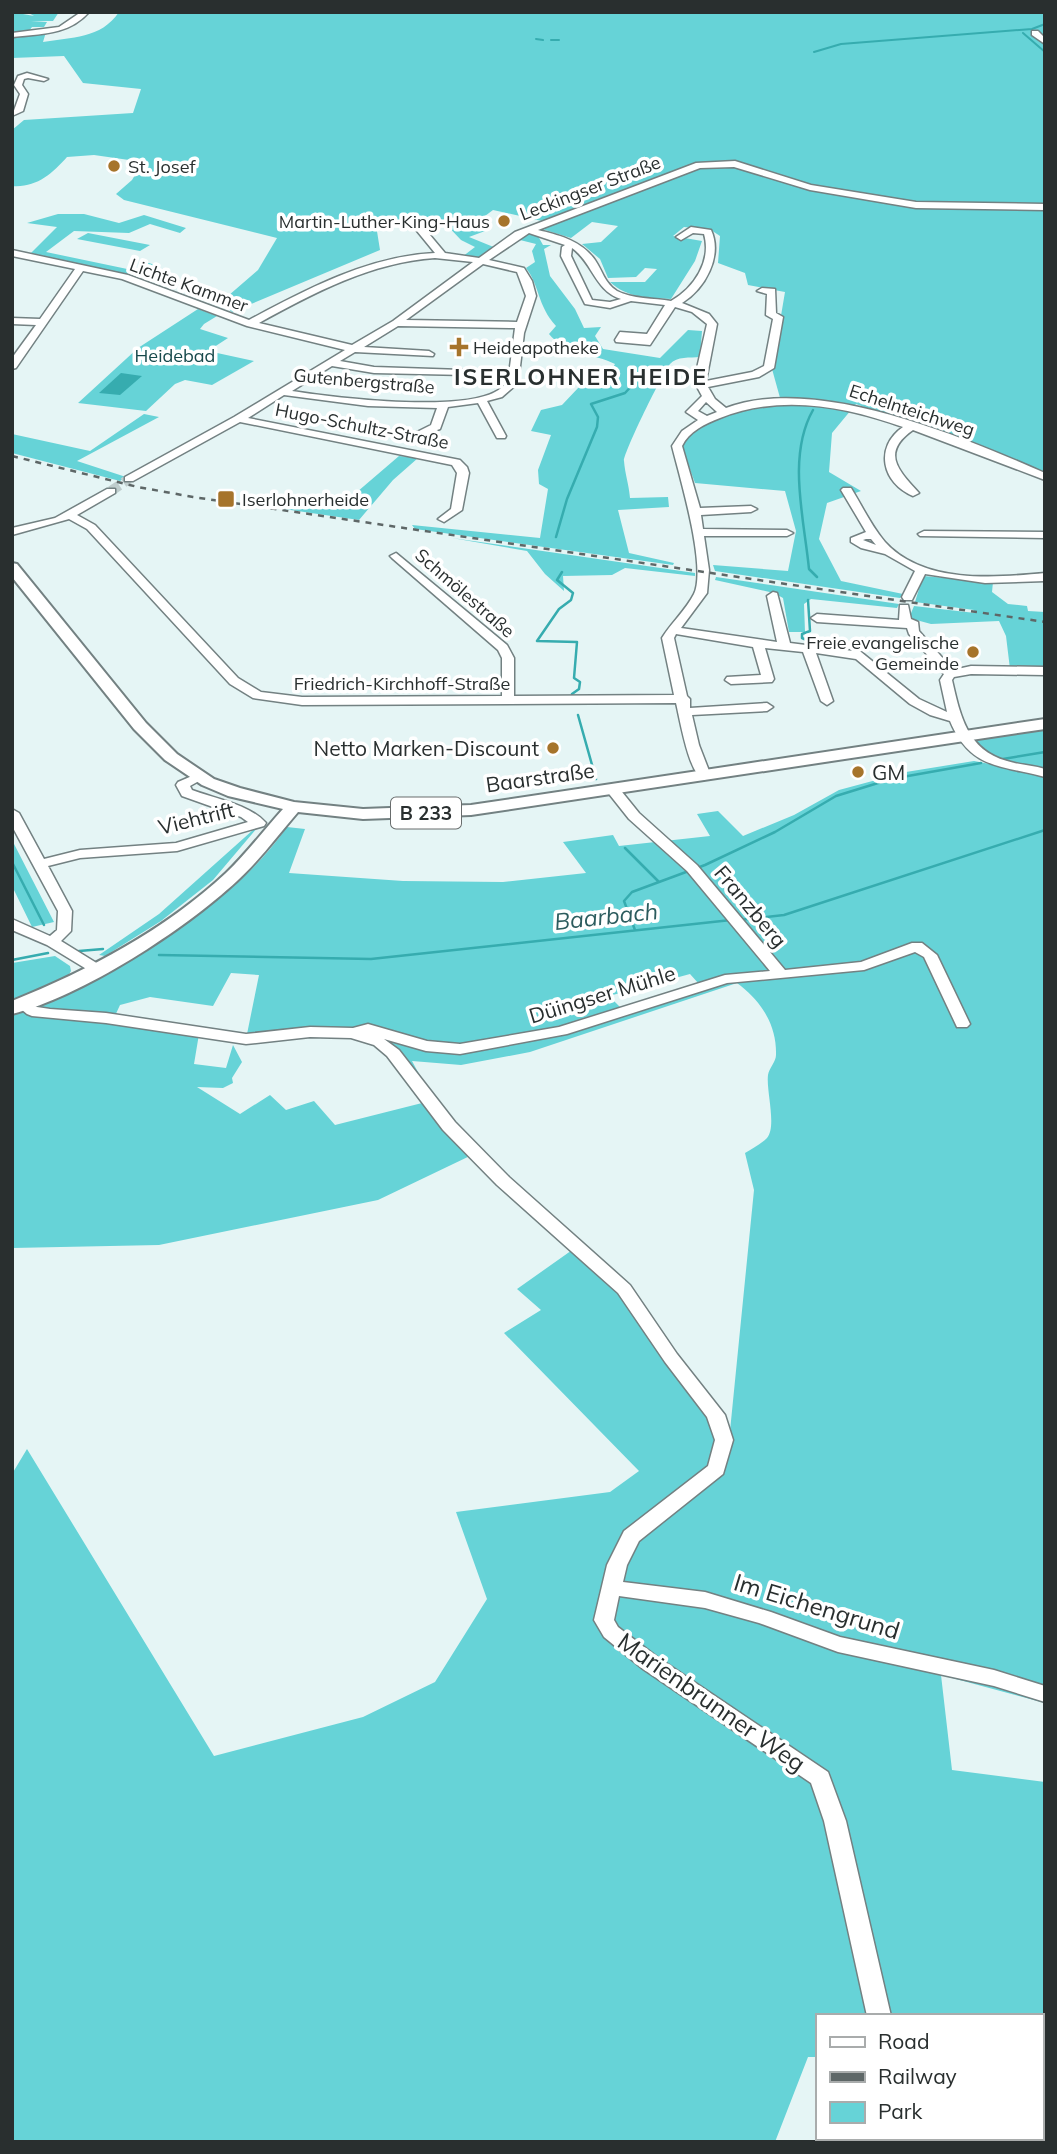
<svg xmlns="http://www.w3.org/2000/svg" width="1057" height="2154" font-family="Mulish,sans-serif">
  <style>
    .green { fill: #66d3d7 }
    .water { fill: #36acaf }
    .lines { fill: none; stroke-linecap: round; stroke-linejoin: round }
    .stream-far1 { stroke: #36acaf; stroke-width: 2 }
    .stream { stroke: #36acaf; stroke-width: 2.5 }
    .minor-tunnel { stroke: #bfcdcd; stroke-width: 10; stroke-dasharray: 10 5; stroke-linecap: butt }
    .minor-casing { stroke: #738182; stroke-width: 3 }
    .major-casing { stroke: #738182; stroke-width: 4 }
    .minor { fill: #fff; fill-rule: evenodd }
    .major { fill: #fff; fill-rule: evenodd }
    .rail { stroke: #5e6767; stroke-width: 2.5; stroke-dasharray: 6 6; stroke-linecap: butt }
    .poi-dot { fill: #a6742b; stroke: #fff; stroke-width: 2.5 }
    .labels { text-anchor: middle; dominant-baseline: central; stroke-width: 7; stroke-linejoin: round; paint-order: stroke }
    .far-poi-label { font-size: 18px; fill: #292f2f; stroke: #fff; text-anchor: start }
    .far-street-label { font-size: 18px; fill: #292f2f; stroke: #fff }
    .far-park-label { font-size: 18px; fill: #17494b; stroke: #fff }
    .shield { fill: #fff; stroke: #696d6d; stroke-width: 2 }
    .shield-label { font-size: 19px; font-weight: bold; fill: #292f2f }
    .poi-label { font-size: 21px; fill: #292f2f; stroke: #fff; text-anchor: end }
    .street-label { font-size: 21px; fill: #292f2f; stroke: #fff }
    .far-district-label { font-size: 23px; font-weight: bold; letter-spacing: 2px; fill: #292f2f; stroke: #fff }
    .water-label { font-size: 23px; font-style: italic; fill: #2c5c5e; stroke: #fff }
    .near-street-label { font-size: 24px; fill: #292f2f; stroke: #fff }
  </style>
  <rect width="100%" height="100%" fill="#e5f5f5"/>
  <path class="green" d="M12,12L34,16L27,12H59L53,21H31L47,22L44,27H32L29,31L12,33Z
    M119,12H1045V475L1025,465L856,404L832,433L829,472L861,491L827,503L819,539L841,581L903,594L900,598L715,571L713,565L788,571L796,531L785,491L695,483L681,445C716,408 735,413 782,405L772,369L785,292L748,285L745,273L718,263L720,236L711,230L684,227L673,236L702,241L695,261L671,299C649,298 627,298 610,282H645L657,269L645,268L636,277L608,278L600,259L582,244L601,242L618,226L592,222L571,238L542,229L585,211L581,210L542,221L493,210L477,222L485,225L481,229L485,231L469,237L496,248L480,260L462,257L475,247L461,240L440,218H411L376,225L380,250L232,312L221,302L258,270L277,238L124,200L116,194L132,180L143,162L94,155L67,157C52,174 36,188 12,186V130L24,120L133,113L141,89L83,83L64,56L12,58V36L46,32L43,42C71,37 101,39 119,12Z
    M58,214H84L119,223L144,215L186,228L180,233L150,224L129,233L74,231L46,252L132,270L149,263L161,267L126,274L31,253L57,227L27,223Z
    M530,231L538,236L543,245H551L544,249L550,276L575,309L584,328L601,327L595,336L603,349L660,358L688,330L702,331L700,357C690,358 677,356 670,364C663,372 623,454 624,461C625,474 629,485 630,498L668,497L669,507L618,510L629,553L674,563L673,565L415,529L412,525L540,538L548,489L539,484L538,470L551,435L531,431L541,410L562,405L579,387L604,383L615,364C595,354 563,352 549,334L556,326C537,305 540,286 526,268L535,262L532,251L536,244L516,239Z
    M88,233L150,245L140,251L77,239Z
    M198,309L217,316L204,324L200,329L228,338L208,351L254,361L212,385L185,380L175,384L146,411L78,403L138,348Z
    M144,414L159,417L77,461L126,477L120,481L12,453V434L90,451Z
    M399,456L418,458L393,480L359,520L277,508L283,501L336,510Z
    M452,538L695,573V576L625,568L612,575L563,576L564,591L545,574L527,551Z
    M923,576L993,582L992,592L1008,604L1027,606L1028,611L1045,612V669H1010L1006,636L999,621L931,624L909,618L914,606L975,613L974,610L915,602Z
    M716,577L899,604L897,608L811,599L804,604L805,632H789L783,598L774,593L715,580Z
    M1045,724V1703L941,1675L952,1770L1045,1782V2142H941V2138H1041V2016H817V2057H808L775,2142H12V1474L27,1449L214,1756L363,1717L435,1682L487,1599L456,1512L610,1492L639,1471L504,1333L541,1310L517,1289L575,1248L615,1286L711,1416L719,1438L711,1468L719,1469L729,1441L754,1190L745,1153C751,1149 761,1144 767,1138C777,1126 766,1091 768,1075C769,1068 776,1062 776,1055C777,1024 760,1000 737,983L530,1052L461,1065L412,1061L434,1102L396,1052L382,1040L357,1033L369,1031L405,1042L445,1050L490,1047L564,1033L728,980L815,973L740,976L699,984L690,974L609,996L623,1010L562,1031L460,1049L426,1046L367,1029L353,1033L310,1032L246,1039L259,975L231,973L213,1006L150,997L120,1005L114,1018L38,1009L36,1004C129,961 227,912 287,827L305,829L289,873L403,881L503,882L586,873L563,842L613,835L619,846L710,836L697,814L718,811L743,836L794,815L839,790L906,772L974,761L990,764L972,740Z
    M263,821L213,880L161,921L105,956L99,955L159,914Z
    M12,840L54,922L32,927L12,886Z
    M55,956L70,966L71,971L67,978L12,1000V963Z
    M21,1012L199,1034L194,1064L226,1068L233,1045L242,1062L232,1078L233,1083L223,1088L197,1087L240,1114L270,1095L286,1110L314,1101L335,1125L430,1101L474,1154L378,1200L159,1245L12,1248V1016Z"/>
  <path class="water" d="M121,373L142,376L120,395L99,393Z"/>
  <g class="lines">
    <path class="stream-far1" d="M1023,33L1045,52
      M536,39L543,40
      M551,40H559
      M814,52L841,44L1032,29L1045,24V21"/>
    <path class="stream" d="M813,410C787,456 804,518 809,569L817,577
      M556,537L567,499L597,427L598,417L591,404L625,393L648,368
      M562,572L557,580L573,593L571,600L559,609L537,641L577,642L574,678L580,682L579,689L572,694
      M808,600L810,631L802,634V638L813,643
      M578,715L596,779
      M1003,759L1045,752
      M625,848L658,881
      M12,862L44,925
      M739,920L784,915L1045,830
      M635,930L624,901L632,892L705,865L775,832L836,796L891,779L981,763
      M79,951L103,949
      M159,955L371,959L731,920
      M12,960L48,953"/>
    <path class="minor-tunnel" d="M111,491L129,479"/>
    <defs>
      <path id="minor" d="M81,12H89C69,35 40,34 12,37V33L59,27Z
        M1032,31H1038L1045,38V44L1032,35Z
        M27,73L48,79L44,81L28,78L24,79L22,85L28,94L23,111L12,116L20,94L14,85L18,76Z
        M735,161L811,185L916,202L1045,204V210L916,208L810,190L734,167L700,168L538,230C559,235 582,241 595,260C602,270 605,284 617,291C632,299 654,298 671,301C694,288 712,261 704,234L693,233L681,240L676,237L691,227L711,230C723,256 705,289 682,303L709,314L717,324L706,381L752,372L764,366L773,319L766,315L767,294L757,291L762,288L775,289L776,313L783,317L774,368L759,377L708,387L715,399L726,408C815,374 961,436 1045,473V480L913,430C880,453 899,471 919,493L913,496C882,483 874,447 903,427C843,406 781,394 720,418C705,424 689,431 682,446L700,508L751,506L757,509L751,512L701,515L703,529L787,530L793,533L787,536H704L709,570L707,593L681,628L777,642L767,596L773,592L777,593L790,643L861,652L919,699L947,712L940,680L944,674L909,634L907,628L817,622L811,618L817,614L899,620L900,605H908L911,619L918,622L919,631L953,670L971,666L1045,667V675L971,674L954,677L952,680C960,715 967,750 1007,761C1019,765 1032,765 1045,769V777C1000,765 970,769 950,721L930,715L910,704L856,659L816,653L833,701L827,705L821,701L803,652L765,648L774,679L772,682L731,684L725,680L727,677L761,675L753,647L676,634L674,638L687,696L690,699V708L767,703L773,707L767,711L692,715L699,745L711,776L704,780C689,775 680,719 676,703L302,705L253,698L230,684L87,529L69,519L12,535V528L55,518L107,489H115V493L77,515L95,525L238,678L261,692L302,697L502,696V658L498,650L392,558L390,556L396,553L507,645L514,658V696L674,695L662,638C671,623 686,610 694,594C707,567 680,478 672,446L682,431L698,420L686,412L702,396L696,385L695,377L707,324L692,312L675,307L650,345L616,342L615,340L620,332L647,334L665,305L631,301L610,308L585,304L561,256L562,247L565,245L529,233L489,260L524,268L532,281L536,296L524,333L518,383L502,397L487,401L506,436L505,438H497L478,403L448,407L440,429L420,436L415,433L431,425L437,408L368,406L284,395L248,418L460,460L467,467L469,473L462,510L444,522L438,519L451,509L457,473L452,465L240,422L133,481H125V477L234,417L345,350L247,326L122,279L83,271L16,368L12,369V358L36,325L12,324V318L40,319L75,269L12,256V250L128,275L249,320C307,289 369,256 435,253L408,220V216H414L445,253L479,258L515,232L696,163ZM572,248C593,263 595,291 621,299L610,302L592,300L571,256ZM435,258L473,262L393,321L352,345L259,323C313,293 372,262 435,258ZM483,264L517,272L526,296L517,322L406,320ZM398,326L515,328L508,382C504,385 500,390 495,392C457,412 336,398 292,391L332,366L374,373L466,375V371L462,370L374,367L340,361L355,352L433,356L434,354L429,351L364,347ZM706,402L717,412L707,416L698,411Z
        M843,488H851C862,506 872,527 885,542C923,584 994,578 1045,573V581L985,583L925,574L912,600H904L902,597L915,571L885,554L861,548L851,542V538L866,532L841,490ZM866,539H871L876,545L863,540Z
        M924,531L1045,532V538L920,536L918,534Z
        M199,773L206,777L190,786L192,790C216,799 249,804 266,823L264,826L177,851L80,858L48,866L72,911L71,931L61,941L103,967L105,970L103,973H93L47,945L12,930V919L50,936L57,930L58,911L12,826V809L19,813L44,859L80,850L176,843L248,822L241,817L182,796L176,785L178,782Z
        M613,786L618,787L639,813L697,865L785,970L861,962L912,943H922L937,955L970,1024L967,1027H957L924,957L915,952L864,970L727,983L567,1034L460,1054L426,1051L384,1039L399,1050L455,1122L509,1177L630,1285L677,1354L725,1415L733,1440L723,1474L639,1541L627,1565L623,1582L705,1592L771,1612L840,1637L994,1670L1045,1686V1702L994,1686L838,1652L759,1623L705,1608L619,1596L614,1620L618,1627L657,1657L828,1772L846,1821L891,2016H867L824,1821L811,1783L643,1669L604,1637L594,1620L607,1565L624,1531L708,1466L715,1440L707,1417L665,1362L618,1293L497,1185L443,1130L387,1056L374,1045L351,1038L310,1037L246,1044L106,1023L32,1016L27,1014L15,1004L23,999L37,1007L50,1009L106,1013L246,1034L310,1027L353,1028L368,1024L427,1041L460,1044L559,1027L725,975L770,971L687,871L629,819L606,790Z
        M1041,2096L1045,2098V2120L1041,2118Z
        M859,2138H883L881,2142H857Z"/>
      <path id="major" d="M12,563L17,564L146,723L177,754L214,779L240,788L294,802L363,809L471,805L1045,719V729L471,815L363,819L298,812C278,835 260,860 237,881C184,930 83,996 12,1014V1001C89,970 165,930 226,873C247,853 264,830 283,809L228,796L202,785L165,760L134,729L12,577Z"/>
    </defs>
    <use href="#minor" class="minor-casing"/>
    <use href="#major" class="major-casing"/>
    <use href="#minor" class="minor"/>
    <use href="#major" class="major"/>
    <path class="rail" d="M12,456L138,487L193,497L1045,622"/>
  </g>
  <g class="poi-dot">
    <circle cx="114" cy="166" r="7"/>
    <circle cx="504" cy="221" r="7"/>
    <path d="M455.5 336.5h7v7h7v7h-7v7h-7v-7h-7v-7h7z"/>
    <rect x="217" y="490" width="18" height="18" rx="3.5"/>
    <circle cx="973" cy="652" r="7"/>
    <circle cx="553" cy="748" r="7"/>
    <circle cx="858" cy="772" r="7"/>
  </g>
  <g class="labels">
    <g class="far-poi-label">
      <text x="128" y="166">St. Josef</text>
      <text x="490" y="221" text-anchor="end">Martin-Luther-King-Haus</text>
      <text x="473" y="347">Heideapotheke</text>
      <text x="242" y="499">Iserlohnerheide</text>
      <text x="959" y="642" text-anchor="end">Freie evangelische<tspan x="959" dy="21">Gemeinde</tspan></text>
    </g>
    <g class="far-street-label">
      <text transform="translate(590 188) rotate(-21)">Leckingser Straße</text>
      <text transform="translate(189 285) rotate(20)">Lichte Kammer</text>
      <text transform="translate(364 381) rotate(5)">Gutenbergstraße</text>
      <text transform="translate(912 410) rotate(18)">Echelnteichweg</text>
      <text transform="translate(362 426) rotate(11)">Hugo-Schultz-Straße</text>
      <text transform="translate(465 593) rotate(41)">Schmölestraße</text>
      <text x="402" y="683">Friedrich-Kirchhoff-Straße</text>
    </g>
    <g class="far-park-label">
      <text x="175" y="355">Heidebad</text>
    </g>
    <rect class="shield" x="391" y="797.5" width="70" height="31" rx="5"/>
    <g class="shield-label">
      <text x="426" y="813">B 233</text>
    </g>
    <g class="poi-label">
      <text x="539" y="748">Netto Marken-Discount</text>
      <text x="872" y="772" text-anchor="start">GM</text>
    </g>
    <g class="street-label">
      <text transform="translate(540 777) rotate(-8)">Baarstraße</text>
      <text transform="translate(196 818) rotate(-14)">Viehtrift</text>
      <text transform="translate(751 906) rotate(50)">Franzberg</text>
      <text transform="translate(602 994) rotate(-17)">Düingser Mühle</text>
    </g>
    <g class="far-district-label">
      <text x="581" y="376">ISERLOHNER HEIDE</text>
    </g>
    <g class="water-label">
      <text transform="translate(606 916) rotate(-6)">Baarbach</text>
    </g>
    <g class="near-street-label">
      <text transform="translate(817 1606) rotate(17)">Im Eichengrund</text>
      <text transform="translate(712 1702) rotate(35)">Marienbrunner Weg</text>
    </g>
  </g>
  <rect width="1057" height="2154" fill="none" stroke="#292f2f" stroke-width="28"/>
  <rect x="816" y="2014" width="228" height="126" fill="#ffffff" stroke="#a9acac" stroke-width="2"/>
  <rect x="830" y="2037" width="35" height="10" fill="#ffffff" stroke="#a9acac" stroke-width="2"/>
  <text x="878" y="2049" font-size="21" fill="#292f2f">Road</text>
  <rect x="830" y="2072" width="35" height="10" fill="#5e6767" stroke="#a9acac" stroke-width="2"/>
  <text x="878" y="2084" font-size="21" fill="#292f2f">Railway</text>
  <rect x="830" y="2102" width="35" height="21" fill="#66d3d7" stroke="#a9acac" stroke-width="2"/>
  <text x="878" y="2119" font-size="21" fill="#292f2f">Park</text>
</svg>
